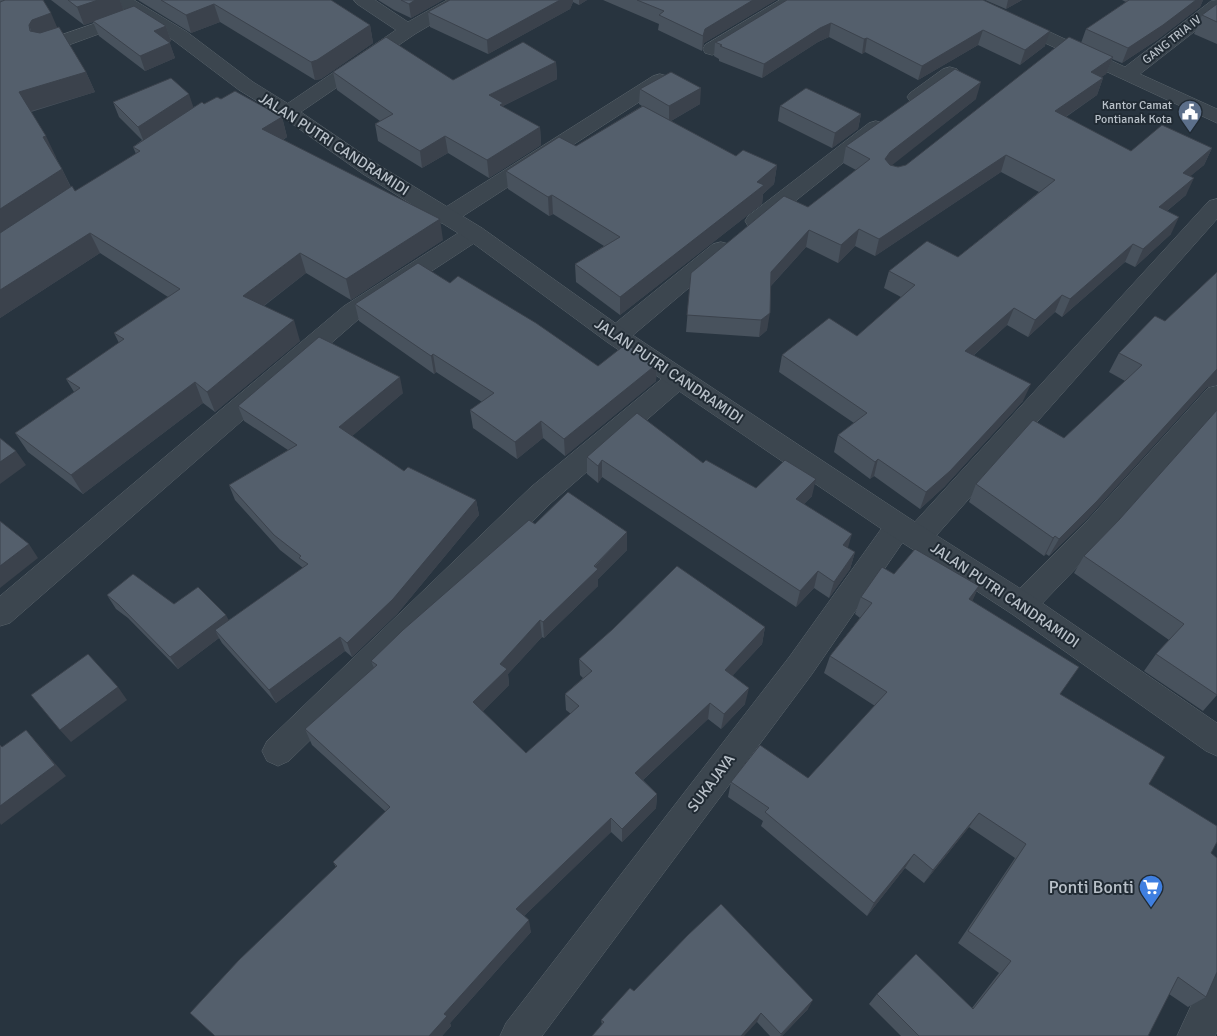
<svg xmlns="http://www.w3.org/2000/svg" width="1217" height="1036" font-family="Signika,sans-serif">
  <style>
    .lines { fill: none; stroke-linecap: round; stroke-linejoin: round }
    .minor-casing { stroke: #5a646c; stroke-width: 1 }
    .tertiary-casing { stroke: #5a646c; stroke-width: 1 }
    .minor { fill: #3c464f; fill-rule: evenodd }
    .tertiary { fill: #3c464f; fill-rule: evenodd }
    .wall { fill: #48525d }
    .shaded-wall { fill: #3b424c }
    .building { fill: #545f6c; stroke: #3b424c }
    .labels { text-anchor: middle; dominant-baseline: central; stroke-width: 4; stroke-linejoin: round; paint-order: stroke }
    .far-street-label { font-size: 12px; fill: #b9c1c9; stroke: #212b34 }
    .far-poi-label { font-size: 12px; fill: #b9c1c9; stroke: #212b34; text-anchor: end }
    .street-label { font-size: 15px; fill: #b9c1c9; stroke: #212b34 }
    .near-poi-label { font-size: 18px; fill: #b9c1c9; stroke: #212b34; text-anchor: end }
  </style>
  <rect width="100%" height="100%" fill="#28343f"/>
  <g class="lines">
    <defs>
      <path id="minor" d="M354,0H375L408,22L447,0H469L466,4L415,34L295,116L288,118L281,116L278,112L281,108L396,30L357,4Z
        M780,0H802L799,4L719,53L712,55L705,53L703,49L705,45Z
        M958,0H981L1125,67L1211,1L1217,0V14L1140,74L1217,109V123L961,4Z
        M131,11L137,12L140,16L137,20L55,50L48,52L41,50L39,46L41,42Z
        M950,67L957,69L960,73L957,77C944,87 927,105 910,101L907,97L910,93L943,69Z
        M660,74L667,76L670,80L667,84L454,222L446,224L438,222L435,217L438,212L653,76Z
        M876,121L883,123L886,127L883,131L764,226L756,228L748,226L745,221L748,216L869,123Z
        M1217,199V219L928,545L918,548L908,545L905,539L812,674L542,1036H500L506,1023L790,656L889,518L899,515L909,518L912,525L1209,201Z
        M474,226L482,228L485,233L482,238L360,318L10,623L0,626V596L344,306L466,228Z
        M721,242L729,244L732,249L729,254L625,342L616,344L607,342L604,336L607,330L713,244Z
        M679,369L688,372L691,378L688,384L551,503L289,761L278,766L267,761L262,751L267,741L531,487L670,372Z
        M1217,386V412L1107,536L1032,614L1022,617L1012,614L1007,605L1012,596L1088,520L1208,388Z
        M1217,973V1032L1215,1036H1177L1204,978Z"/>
      <path id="tertiary" d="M112,0H134L187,32L253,82L295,108L377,164L482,228L625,330L909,518L1032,596L1217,723V756L1206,751L1012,614L889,534L607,342L466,238L363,174L281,116L239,90L173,40L115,4Z"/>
    </defs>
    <use href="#minor" class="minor-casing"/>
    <use href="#tertiary" class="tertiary-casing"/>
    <use href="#minor" class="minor"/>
    <use href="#tertiary" class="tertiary"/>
  </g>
  <path class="wall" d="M0,0H43L57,28L86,72L95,92L31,112L62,169L71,187L75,191L136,154L133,147L142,140L119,117L113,102L193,107L221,99L282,117L287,137L283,140L443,240L351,300L306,273L264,306L300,341L215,412L203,403L83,494L28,452L15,433L74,392L66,379L119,343L114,333L168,297L100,253L0,318Z
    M51,0H120L123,10L166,26L171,41L169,42L175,58L145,71L99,36L93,22L84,25Z
    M138,0H331L370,25L373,43L321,79L315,80L220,22L191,33Z
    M378,0H443L411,18L394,10Z
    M450,0H587L579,5L573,2L570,9L488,54L430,27L428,12Z
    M603,0H776L704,43L702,51L658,30L659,24Z
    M787,0H983L1045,46L1020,65L978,45L918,80L865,52L862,54L829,37L818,42L762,78L719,61V59L714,56L715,42L721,40Z
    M985,0H1022L1006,9Z
    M1122,0H1203L1200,7L1157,40L1122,63L1112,59L1106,74L1101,77L1103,78L1097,95L1066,117L1131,151L1212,148L1204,165L1190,176L1186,195L1167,211L1171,234L1135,267L1125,262L1062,317L1055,312L1028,337L1007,325L973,356L1023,401L944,487L920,509L874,476L870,479L834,452L838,435L854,423L779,372L782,355L857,336L901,297L884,288L889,271L958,257L1039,192L1001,172L875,256L855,246L838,263L806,247L770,287L767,330L759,337L686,332L691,273L808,207L856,170L843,163L846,146L976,99L891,165L898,167L906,165L1081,43L1086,29L1126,2Z
    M1217,4V44L1194,34L1202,15Z
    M556,62L557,79L503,106V107L540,127L541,145L489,178L448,153L422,168L378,141L375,124L380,121L337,90L333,72L453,80Z
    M640,89L700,104L671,121L736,156L777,165L774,184L763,194L762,204L620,315L576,282L575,264L604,246L553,214L549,216L508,189L506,171L576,146L642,106L639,104Z
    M780,106L861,114L858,129L832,148L778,121Z
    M1217,272V385L1207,387L1087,519L1049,556L1046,554L1044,556L969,502L976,484L1064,438L1125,381L1109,372L1119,353L1165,321Z
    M450,283L598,366L657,364L656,381L565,456L543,438L517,459L473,428L470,410L482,402L436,372L434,374L359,321L355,304Z
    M403,393L352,436L404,471L476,500L479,515L397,614L352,657L345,651L276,703L222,643L219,638L178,669L128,618L116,609L107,595L174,604L229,620L303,568L280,550L235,500L229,485L288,450L244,421L238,406Z
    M1217,410V695L1203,711L1144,671L1156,654L1169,640L1074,573L1084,556L1119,520Z
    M587,457L703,463L756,488L812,496L804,504L848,548L855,552L850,569L829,598L814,588L796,607L602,477L598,483L587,474Z
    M535,524L627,532V550L598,579V586L544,638L542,637L508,674L509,685L482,712L526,753L571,714L566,710L565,694L583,678L580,675L579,659L765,627L762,644L733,675L745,704L721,729L708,719L643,780L657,794L656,808L622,842L611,832L524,916L531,932L450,1023L451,1026L442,1036H215L336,867L333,862L386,812L312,745L305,729L374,668L371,661Z
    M894,574L979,586L972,601L1060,694L1149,784L1211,853L1206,997L1188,1007L1169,994L1148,1036H901L869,1004L877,994L972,1008L999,973L958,943L1015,858L969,827L924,883L905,868L867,916L761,826L763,821L728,797L731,782L808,778L875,706L824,673L830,656L860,618L855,614L861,597Z
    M634,991L808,1009L782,1036H770L757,1022L602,1025L601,1020Z"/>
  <path class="shaded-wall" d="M98,0H120L124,12L84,25L77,7Z
    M415,0H443L411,18L409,4Z
    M560,0H573V2L570,9L488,54L487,40Z
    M579,0H587L579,5Z
    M753,0H776L704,43L702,51L703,36L705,29Z
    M1008,0H1022L1006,9Z
    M1196,0H1203L1200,7L1157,40L1122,63L1128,48Z
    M214,4L220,22L191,33L186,15Z
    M51,13L60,34L39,51L29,25L32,20Z
    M831,23L829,37L818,42L762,78L764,64L820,28Z
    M370,25L373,43L321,79L315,80L311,62Z
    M166,26L171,41L159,46L154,31Z
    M983,30L978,45L918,80L922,66Z
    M1050,31L1045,46L1020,65L1025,50Z
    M867,38L865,52L862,54L864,39Z
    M170,43L175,58L145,71L140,56Z
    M1113,57L1106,74L1084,89L1091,72Z
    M556,62L557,79L503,106L504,120L489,95Z
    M86,72L95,92L28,112L19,92Z
    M1103,78L1097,95L1049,128L1055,111Z
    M981,82L976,99L886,170L885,159L890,152Z
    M701,88L700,104L669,122V106Z
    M189,94L194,109L144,142L138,127Z
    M861,114L858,129L832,148L835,133Z
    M282,117L287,137L268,149L262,129Z
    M540,127L541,145L489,178L487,160Z
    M46,136L56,157L53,158L43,137Z
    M445,136L448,153L422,168L420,151Z
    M1212,148L1204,165L1174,190L1183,173Z
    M1006,155L1001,172L875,256L879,239Z
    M777,165L774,184L763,194L762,204L620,315V297Z
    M62,169L72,190L0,237V209Z
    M1194,178L1186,195L1151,224L1159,207Z
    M552,195L553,214L549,216L548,197Z
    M1179,217L1171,234L1135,267L1143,249Z
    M440,219L443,240L351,300L346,279Z
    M859,229L855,246L838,263L841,245Z
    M809,230L806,247L768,289L771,272Z
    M90,233L100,253L0,318V290Z
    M1133,244L1125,262L1062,317L1070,299Z
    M300,253L306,273L250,316L243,296Z
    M1062,295L1055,312L1028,337L1035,320Z
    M1014,308L1007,325L959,368L965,351Z
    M770,313L767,330L759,337L761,320Z
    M294,320L300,341L215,412L207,392Z
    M433,354L436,372L434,374L431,356Z
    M657,364L656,381L565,456L564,439Z
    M1217,369V385L1207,387L1087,519L1049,556L1059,539Z
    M400,377L403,393L344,443L339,427Z
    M195,382L203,403L83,494L71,475Z
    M1031,384L1023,401L944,487L920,509L926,492Z
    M541,421L543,438L517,459L515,442Z
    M16,451L26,465L0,484V462Z
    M878,459L874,476L870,479L875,462Z
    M602,460V477L598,483V466Z
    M816,479L812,496L792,516L796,499Z
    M476,500L479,515L397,614L352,657L347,643Z
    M627,532V550L598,579V586L544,638L543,622Z
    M852,534L847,551L843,545Z
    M1055,536L1046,554L1044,556L1053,538Z
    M29,544L38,558L0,588V566Z
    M855,552L850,569L829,598L834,582Z
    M818,571L814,588L796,607L800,591Z
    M979,586L971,604L969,599Z
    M226,615L233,628L215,630L219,638L178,669L170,657Z
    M540,620L542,637L508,674L509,685L476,718L473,702L500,664Z
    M765,627L762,644L723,686L725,670Z
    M340,637L345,651L276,703L269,690Z
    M118,687L127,700L71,742L60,730Z
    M749,688L745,704L721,729L724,714Z
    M710,703L708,719L634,788L635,773Z
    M26,730L66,776L1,825L0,823V806Z
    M657,794L656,808L622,842V829Z
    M979,813L969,827L924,883L933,870Z
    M611,818V832L519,921L516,909Z
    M914,854L905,868L867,916L874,903Z
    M529,920L531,932L450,1023L451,1026L442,1036H429L444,1014Z
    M813,1000L808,1009L782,1036H780Z
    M761,1013L757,1022L744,1036H741Z"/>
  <path class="building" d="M5,0H43L51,13L32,20L29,25L30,31L40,33L59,27L86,72L19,92L46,136L43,137L62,169L0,209V2Z
    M68,0H98L77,7Z
    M161,0H331L370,25L317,60L311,62L214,4L186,15Z
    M401,0H415L409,4Z
    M450,0H560L487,40L428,12Z
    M637,0H753L705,29L703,36L659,15L664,11Z
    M787,0H983L1050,31L1025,50L983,30L922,66L867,38L864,39L831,23L820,28L764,64L720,46L722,45L715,42L721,40Z
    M1129,0H1196L1163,25L1128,48L1086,29Z
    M1217,4V22L1202,15Z
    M134,6L166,26L154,31L170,43L140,56L93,21Z
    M386,37L453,80L523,42L556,62L489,95L503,103L500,105L540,127L487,160L445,136L420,151L375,124L393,114L333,72Z
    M1069,37L1113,57L1091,72L1103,78L1055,111L1131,151L1162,125L1212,148L1183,173L1194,178L1159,207L1179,217L1143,249L1133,244L1070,299L1062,295L1035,320L1014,308L965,351L1031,384L950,471L926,492L878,459L875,462L838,435L867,413L782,355L829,318L857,336L915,285L889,271L927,241L958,257L1055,180L1006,155L879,239L859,229L841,245L809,230L771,272L770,313L761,320L687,315L691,273L784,196L808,207L870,159L846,146L955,69L981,82L890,152L885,159L890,165L898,167L906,165Z
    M671,72L701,88L669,106L640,89Z
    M171,78L189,94L138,127L113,102Z
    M806,88L861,114L835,133L780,106Z
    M235,91L282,117L262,129L440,219L346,279L300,253L243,296L294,320L207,392L195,382L71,475L15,433L80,388L66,379L124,339L114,333L180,289L90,233L0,290V233L72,186L75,191L140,151L133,147L202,102L204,104L217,97L221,99Z
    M643,106L736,156L743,150L777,165L757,182L764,185L620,297L575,264L620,237L552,195L548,197L506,171L559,137L576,146Z
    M418,263L450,283L458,276L536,323L598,366L626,344L657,364L564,439L541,421L515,442L470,410L494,393L433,354L431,356L355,304Z
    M1217,272V369L1097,501L1059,539L1055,536L1053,538L976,484L1033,420L1064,438L1142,365L1119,353L1155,316L1165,321Z
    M319,337L400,377L339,427L404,471L408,467L476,500L393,599L347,643L340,637L269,690L215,630L308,564L299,558L301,556L274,535L229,485L297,445L238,406Z
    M1217,410V695L1156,654L1184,624L1084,556L1119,520Z
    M637,413L703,463L706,460L756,488L785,460L816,479L796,499L852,534L843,545L855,552L834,582L818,571L800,591L602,460L598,466L587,457Z
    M0,438L16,451L0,462Z
    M568,492L627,532L594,566L598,569L543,622L540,620L500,664L507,669L473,702L526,753L579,706L565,694L592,671L579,659L613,629L677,566L765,627L725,670L749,688L724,714L710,703L635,773L657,794L622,829L611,818L516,909L529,920L444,1014L447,1016L429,1036H215L190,1013L239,960L337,866L333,862L390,807L305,729L377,665L371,661L403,630L529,520L535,524Z
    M0,521L29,544L0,566Z
    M915,549L979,586L969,599L1079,667L1060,694L1165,757L1149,784L1217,826V842L1211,853L1217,858V972L1206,997L1178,977L1148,1036H919L877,994L916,954L973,1009L1011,961L968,931L1026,844L979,813L933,870L914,854L874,903L765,812L769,808L731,782L760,745L808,778L887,692L830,656L872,603L861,597L882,567L894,574Z
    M133,574L174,604L198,587L226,615L170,657L119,605L107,595Z
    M88,654L118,687L60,730L31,695Z
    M26,730L55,765L0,806V745L2,747Z
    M721,904L813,1000L781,1034L761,1013L741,1036H592L604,1022L601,1020L630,988L634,991L688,935Z"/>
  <defs>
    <symbol id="civic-pin" viewBox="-11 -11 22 30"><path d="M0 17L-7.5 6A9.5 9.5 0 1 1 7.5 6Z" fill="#5c6f8a" stroke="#212b34"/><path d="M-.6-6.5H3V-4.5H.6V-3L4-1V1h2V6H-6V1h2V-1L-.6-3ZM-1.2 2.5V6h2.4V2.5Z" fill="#fff"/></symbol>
    <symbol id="supermarket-pin" viewBox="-11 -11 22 30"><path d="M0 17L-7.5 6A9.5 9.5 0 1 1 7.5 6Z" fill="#3f7fe0" stroke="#212b34"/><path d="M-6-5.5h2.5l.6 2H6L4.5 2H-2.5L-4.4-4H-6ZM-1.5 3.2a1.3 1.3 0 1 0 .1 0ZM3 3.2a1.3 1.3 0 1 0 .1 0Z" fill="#fff"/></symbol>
  </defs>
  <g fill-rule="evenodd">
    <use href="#civic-pin" x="1176" y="98" width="28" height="38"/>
    <use href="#supermarket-pin" x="1137" y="873" width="28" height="38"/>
  </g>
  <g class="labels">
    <g class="far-street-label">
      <text transform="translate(1172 40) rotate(-38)">GANG TRIA IV</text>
    </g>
    <g class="far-poi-label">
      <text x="1172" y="105">Kantor Camat<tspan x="1172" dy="14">Pontianak Kota</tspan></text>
    </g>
    <g class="street-label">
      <text transform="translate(334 144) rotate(33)">JALAN PUTRI CANDRAMIDI</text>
      <text transform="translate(669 371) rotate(34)">JALAN PUTRI CANDRAMIDI</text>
      <text transform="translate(1005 595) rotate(34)">JALAN PUTRI CANDRAMIDI</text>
      <text transform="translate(711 783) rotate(-53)">SUKAJAYA</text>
    </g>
    <g class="near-poi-label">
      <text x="1134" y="887">Ponti Bonti</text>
    </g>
  </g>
</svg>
